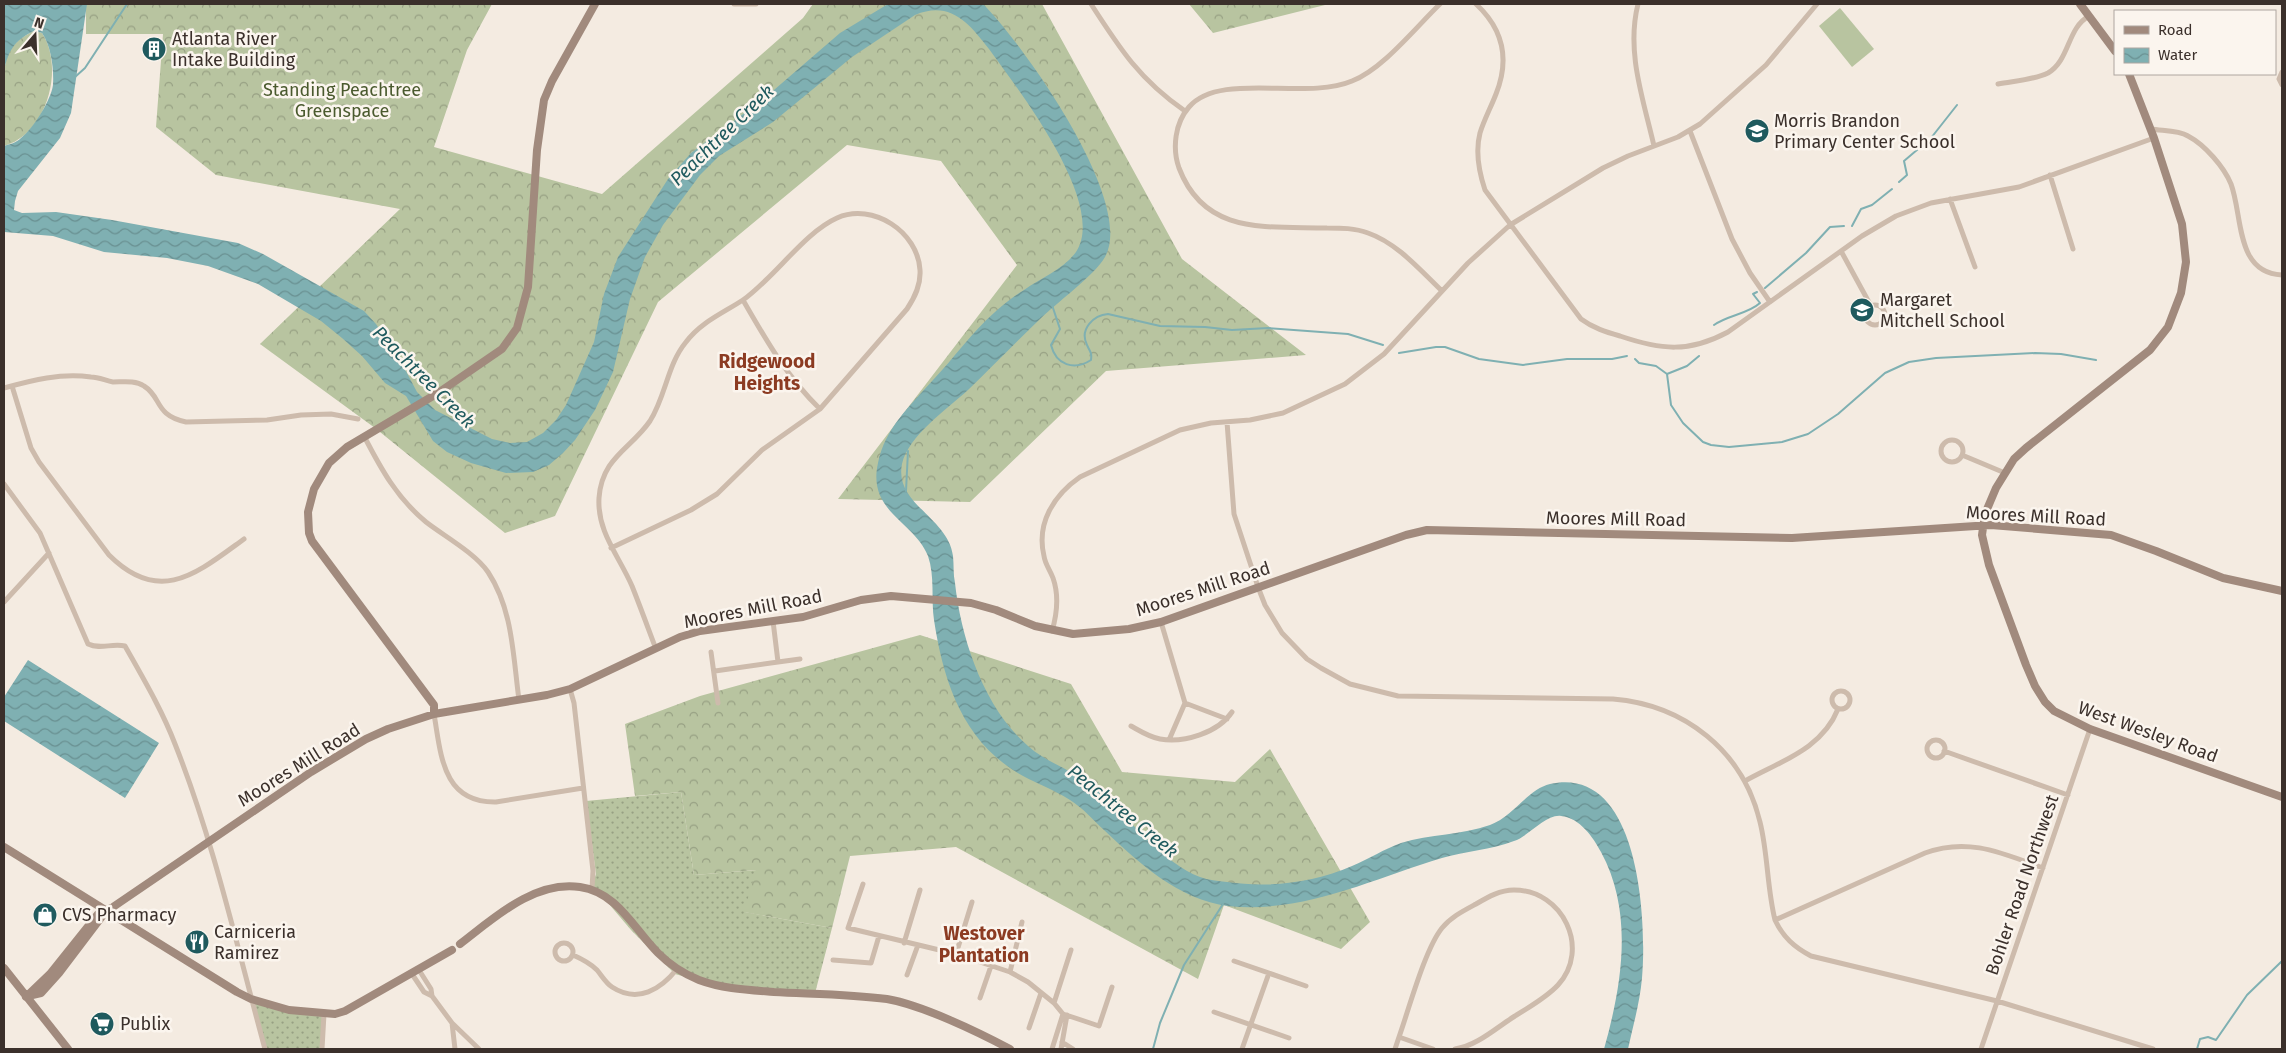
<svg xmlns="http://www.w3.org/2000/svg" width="2286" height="1053" font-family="'Fira Sans',sans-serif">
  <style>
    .grass { fill: url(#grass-dots) }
    .forest { fill: url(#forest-crowns) }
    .garden { fill: #b8c4a0 }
    .water { fill: url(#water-waves) }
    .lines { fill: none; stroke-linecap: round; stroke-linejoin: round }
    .stream { stroke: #7fb0b2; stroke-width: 2 }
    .street { stroke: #cdbbac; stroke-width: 5 }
    .secondary { stroke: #a18a7d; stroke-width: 8 }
    .labels { text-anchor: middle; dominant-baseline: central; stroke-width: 5; stroke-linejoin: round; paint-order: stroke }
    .poi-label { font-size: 18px; fill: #3b302b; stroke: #fbf5ee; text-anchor: start }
    .park-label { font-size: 18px; fill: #4a5a2e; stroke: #fbf5ee }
    .street-label { font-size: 18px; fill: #3b302b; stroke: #fbf5ee }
    .water-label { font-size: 19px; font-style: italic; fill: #1f5a5e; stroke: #fbf5ee }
    .neighbourhood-label { font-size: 19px; font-weight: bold; fill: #8c3b22; stroke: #fbf5ee }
  </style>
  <defs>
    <pattern id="grass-dots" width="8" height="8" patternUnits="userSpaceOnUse" patternTransform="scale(1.25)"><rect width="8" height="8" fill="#b8c4a0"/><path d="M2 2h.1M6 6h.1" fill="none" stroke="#97a083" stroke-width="1.8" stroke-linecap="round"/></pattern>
    <pattern id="forest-crowns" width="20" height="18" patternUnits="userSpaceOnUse" patternTransform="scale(1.25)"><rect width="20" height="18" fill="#b8c4a0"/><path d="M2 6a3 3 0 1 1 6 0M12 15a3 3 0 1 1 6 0" fill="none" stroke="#97a083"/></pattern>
    <pattern id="water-waves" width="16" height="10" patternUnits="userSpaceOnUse" patternTransform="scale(1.25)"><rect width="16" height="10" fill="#7fb0b2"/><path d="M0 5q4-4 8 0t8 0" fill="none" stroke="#699091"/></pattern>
  </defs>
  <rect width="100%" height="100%" fill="#f4ebe1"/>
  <path class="grass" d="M681,792L694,875L757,870L745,912L832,928L814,997L725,988L675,974L631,930L603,897L590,892L596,874L586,801Z
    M252,999L324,1014L322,1049H266Z"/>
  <path class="forest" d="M86,4H492L467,50L434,147L602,194L803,18L813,4H1042L1182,259L1306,355L1106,371L970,502L838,499L1017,265L941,161L847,145L658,302L555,516L505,533L375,428L260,344L400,209L216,175L156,127L163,34H86Z
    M1189,4H1329L1213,33Z
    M34,31L42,33C65,68 47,134 4,146C4,123 0,74 8,54C13,43 23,36 34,31Z
    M920,635L1071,684L1122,772L1235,782L1270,749L1370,922L1341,949L1224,905L1198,979L956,847L850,856L832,928L744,912L756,870L694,875L681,792L635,796L625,724L700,696Z"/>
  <path class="garden" d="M1840,8L1874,49L1852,67L1819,26Z"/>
  <path class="water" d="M4,4H87L71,113L60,138L18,191L15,201L14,210L22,213L56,212L112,220L238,243L263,254L364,311L376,324L399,358L417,392L435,410L492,439L510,443L527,442L543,433L556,420L566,405L594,342L604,294L618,257L668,179L691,153L767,96L840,33L888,4H983C1023,44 1136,202 1105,257C1094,276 1056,303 1039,320C1015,343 992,367 968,390C947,409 908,436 902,464C894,504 948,517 953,556C954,565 953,574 955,583C961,639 984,708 1028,746C1048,764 1076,771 1097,789C1125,814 1165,865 1200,877C1208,880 1218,881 1227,882C1269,888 1313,883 1352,866C1369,859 1384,849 1401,843C1430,834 1462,835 1490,825C1513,817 1528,789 1550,784C1640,764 1647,921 1642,978C1640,1002 1633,1026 1628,1049H1604C1622,985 1634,913 1601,852C1593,837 1580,818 1561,816C1546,814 1529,836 1514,841C1491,850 1465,851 1442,858C1372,879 1303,914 1228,906C1179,900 1139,863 1104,830C1093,820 1083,808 1070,800C1052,788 1031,782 1013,770C961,736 943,679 934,620C931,600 935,576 928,556C914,521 867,512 878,463C885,428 910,406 933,380C954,358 972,332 995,312C1004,304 1014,296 1024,290C1042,277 1063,270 1076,252C1108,204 1017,88 989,49C969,23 950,0 915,15L852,57L773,122L719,156L700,175L663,225L645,257L630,299L613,372L595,410L575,440L563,453L549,465L533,472L506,473L471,463L447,452L433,441L406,396L385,383L362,356L342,338L321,321L258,284L208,266L167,258L104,252L53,236L4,232V146C10,144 16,143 21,138C33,129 51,100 53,85C54,68 51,46 42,33L34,31C14,40 8,52 4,71Z
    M28,660L159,743L125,798L4,721V697Z"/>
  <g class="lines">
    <path class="stream" d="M75,77L85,68L127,4
      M1899,182L1907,175L1904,161L1931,138L1957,105
      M1852,226L1861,209L1872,205L1892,189
      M1765,288L1806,253L1830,227L1844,226
      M1052,305L1060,329L1051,345C1056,365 1074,371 1091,360C1092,352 1090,352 1087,345C1079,329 1094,315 1108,314L1160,326L1205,327L1232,330L1268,328L1348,334L1383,345
      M1714,325C1728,315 1748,314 1760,303L1753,294L1757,292
      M1399,353L1436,347H1445L1479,359L1523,365L1567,359H1612L1627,356
      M1635,359L1639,363L1656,366L1667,374L1671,405L1683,423L1703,442L1711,445L1729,447L1782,442L1808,434L1838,414L1885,373L1909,362L1936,358L2035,353L2061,354L2096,360
      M1667,374L1687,366L1699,356
      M906,491L908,451
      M1153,1049L1160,1023L1184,965L1223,904
      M2197,1049L2200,1039L2208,1037L2216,1040L2247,995L2282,961"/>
    <path class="street" d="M734,4H756
      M1091,4C1120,49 1140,80 1185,111
      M1440,4C1416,27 1383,69 1352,81C1305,101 1220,71 1189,107C1175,123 1172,148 1179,168C1205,236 1267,226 1327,228C1341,228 1355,228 1368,233C1397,243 1420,270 1442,291
      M1476,4C1503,29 1510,59 1496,94C1491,107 1484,120 1480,133C1475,152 1479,172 1485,190L1581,319C1593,328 1606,332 1620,336C1661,350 1689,353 1728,332L1862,236L1896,216L1931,203L2019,187L2154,138
      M1638,4C1626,52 1643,98 1654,146
      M2282,72L2279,79L2282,85
      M1998,84C2013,81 2034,80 2048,73C2070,60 2067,28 2089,16
      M2151,129C2163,131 2178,130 2188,136C2205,145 2224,167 2231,184C2243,216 2235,273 2282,275
      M1690,131L1732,239L1750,273L1770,302
      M2050,175L2073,249
      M1950,199L1975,267
      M1841,251L1871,306
      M743,300C766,340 787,377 820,409
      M1865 315a10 10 0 1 1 20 0a10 10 0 1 1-20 0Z
      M12,386L31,448L39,462L109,555C160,606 197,573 244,539
      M4,388C33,380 60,373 91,377C99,377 106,381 113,382C123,382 135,380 144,386C162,397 154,415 186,422L267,420L301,415L331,414L358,419
      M1227,422L1234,514L1258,587L1265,605L1282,633L1307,659L1321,668L1350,684L1398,696L1613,699C1685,705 1743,751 1760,822C1768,854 1767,888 1775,920C1783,937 1794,947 1811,956L1997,1001L2153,1049
      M364,436C381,469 397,498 426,522C444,536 475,553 488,572C513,610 513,656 519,700
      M1941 451a11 11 0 1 1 22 0a11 11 0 1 1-22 0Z
      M1962,455L2005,473
      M4,484L40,533L88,644C101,650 111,643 125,646C143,678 162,710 175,744C214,842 237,947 265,1049
      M611,548L691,510L717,494L762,450L820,409L907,309C915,297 921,285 920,270C918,232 873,202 837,218C805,232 774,278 743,300C723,313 701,322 686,342C667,365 666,396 650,421C631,449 602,457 599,498C597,532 619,556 632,586C640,606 648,628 656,649
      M4,602L49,553
      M1161,622L1185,703L1227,719
      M1052,631C1057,614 1059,595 1053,578C1050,570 1045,564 1044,556C1036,523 1054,495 1080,477L1180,430L1211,423L1250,420L1283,413L1345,384L1384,354L1468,263L1510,225L1603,168L1628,156L1678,137L1700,124L1766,65L1817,4
      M711,652L718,703
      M778,662L800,659
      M715,671L778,662L773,621
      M570,689L574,703L593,871L592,889
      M1832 700a9 9 0 1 1 18 0a9 9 0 1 1-18 0Z
      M434,714C441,754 442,803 496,802L583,788
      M1131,726C1140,731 1149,737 1160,739C1184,743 1218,733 1232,712
      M1169,740L1185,703
      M1927 749a9 9 0 1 1 18 0a9 9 0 1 1-18 0Z
      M1944,751L2068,795
      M1745,781C1781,761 1822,749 1838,709
      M863,884L848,928L956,954L1010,972L1028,982L1054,1003L1063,1014L1099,1026L1112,987
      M1775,920L1925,853C1968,837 2002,853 2043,868
      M555 952a9 9 0 1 1 18 0a9 9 0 1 1-18 0Z
      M904,943L920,890
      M956,954L972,902
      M573,955C582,959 590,963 597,970C602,976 606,983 612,987C638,1004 661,989 677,969
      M833,960L871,963L879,936
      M1234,961L1306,986
      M419,970L431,989L432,996L452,1023L455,1049
      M1010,972L1022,922
      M412,974L424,992L432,996
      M907,975L918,945
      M980,998L991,966
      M1054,1003L1071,950
      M1214,1012L1289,1038
      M452,1023L479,1049
      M1029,1028L1041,993
      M1062,1042L1073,1049
      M322,1049L324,1014
      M1052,1049L1063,1014
      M1061,1049L1067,1015
      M1242,1049L1269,973
      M1395,1049L1399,1037
      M1433,1049L1399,1037C1409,1009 1425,949 1442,928C1451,917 1463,911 1476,904C1488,897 1500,890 1514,890C1563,890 1591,949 1558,985C1546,998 1529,1007 1515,1016C1497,1027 1477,1046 1455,1049
      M1981,1049L2090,729"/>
    <path class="secondary" d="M2080,4L2115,51
      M2129,74L2154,138L2182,224L2186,262L2181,293L2168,327L2150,350L2026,448L2014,459L1996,488L1985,514L1982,535L1989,565L2026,665L2035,686L2045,702L2054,711L2090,729L2282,797
      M434,714V705L312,541L309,533L308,512L314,489L329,463L347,447L438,393L502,349L517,328L528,287L537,150L544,100L552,81L595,4
      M4,847L237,992L251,999L289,1010L335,1014L345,1011L452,950
      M460,944C493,919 534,880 580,887C617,892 634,929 658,953C670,965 684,974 699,980C723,989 749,990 774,992C811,994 850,994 887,999C922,1005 978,1032 1010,1049
      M4,968L68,1049
      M28,996L41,993L59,973L106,911
      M26,997L50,974L98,914L113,907L311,772L366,739L388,729L434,714L547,695L570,689L680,637L700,631L803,617L861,600L891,596L971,603L996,610L1035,626L1073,634L1129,629L1161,622L1406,535L1427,530L1792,538L1991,525L2111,535L2156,551L2223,578L2282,591"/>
  </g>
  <defs>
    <symbol id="building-disc" viewBox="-11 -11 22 22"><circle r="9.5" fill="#1f5a5e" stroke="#fbf5ee"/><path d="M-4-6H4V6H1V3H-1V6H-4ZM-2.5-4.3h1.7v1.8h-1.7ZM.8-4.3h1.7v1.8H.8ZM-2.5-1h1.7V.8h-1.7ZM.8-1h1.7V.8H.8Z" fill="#fff"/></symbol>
    <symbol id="school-disc" viewBox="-11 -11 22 22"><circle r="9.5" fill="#1f5a5e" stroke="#fbf5ee"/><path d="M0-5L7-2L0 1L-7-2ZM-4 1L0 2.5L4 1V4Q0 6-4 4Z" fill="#fff"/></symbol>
    <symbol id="shop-disc" viewBox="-11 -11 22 22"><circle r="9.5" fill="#1f5a5e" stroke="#fbf5ee"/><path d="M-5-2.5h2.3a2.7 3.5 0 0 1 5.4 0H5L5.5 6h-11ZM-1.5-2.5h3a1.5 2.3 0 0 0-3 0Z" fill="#fff"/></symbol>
    <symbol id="restaurant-disc" viewBox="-11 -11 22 22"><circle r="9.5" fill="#1f5a5e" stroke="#fbf5ee"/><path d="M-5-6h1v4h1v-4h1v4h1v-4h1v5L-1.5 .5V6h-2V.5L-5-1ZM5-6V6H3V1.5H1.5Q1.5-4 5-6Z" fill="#fff"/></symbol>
    <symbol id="supermarket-disc" viewBox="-11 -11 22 22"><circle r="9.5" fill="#1f5a5e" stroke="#fbf5ee"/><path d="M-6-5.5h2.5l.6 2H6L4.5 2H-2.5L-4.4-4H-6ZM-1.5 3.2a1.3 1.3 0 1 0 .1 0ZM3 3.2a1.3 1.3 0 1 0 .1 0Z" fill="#fff"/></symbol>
  </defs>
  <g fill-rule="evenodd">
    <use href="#building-disc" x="140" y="35" width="28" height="28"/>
    <use href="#school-disc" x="1743" y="117" width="28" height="28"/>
    <use href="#school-disc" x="1848" y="296" width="28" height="28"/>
    <use href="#shop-disc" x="31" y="901" width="28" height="28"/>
    <use href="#restaurant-disc" x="183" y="928" width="28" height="28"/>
    <use href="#supermarket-disc" x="88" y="1010" width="28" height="28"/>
  </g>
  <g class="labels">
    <g class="poi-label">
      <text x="172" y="39">Atlanta River<tspan x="172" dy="21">Intake Building</tspan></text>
      <text x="1774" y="121">Morris Brandon<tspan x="1774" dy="21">Primary Center School</tspan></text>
      <text x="1880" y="300">Margaret<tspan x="1880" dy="21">Mitchell School</tspan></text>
      <text x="62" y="915">CVS Pharmacy</text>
      <text x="214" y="932">Carniceria<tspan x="214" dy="21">Ramirez</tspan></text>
      <text x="120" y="1024">Publix</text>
    </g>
    <g class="park-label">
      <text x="342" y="90">Standing Peachtree<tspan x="342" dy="21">Greenspace</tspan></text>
    </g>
    <g class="street-label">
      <text transform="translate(2036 516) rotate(3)">Moores Mill Road</text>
      <text transform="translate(1616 519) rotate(1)">Moores Mill Road</text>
      <text transform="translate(1203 589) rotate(-18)">Moores Mill Road</text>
      <text transform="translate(753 609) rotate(-11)">Moores Mill Road</text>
      <text transform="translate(2148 732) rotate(20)">West Wesley Road</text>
      <text transform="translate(299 765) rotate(-32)">Moores Mill Road</text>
      <text transform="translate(2022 885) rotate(-71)">Bohler Road Northwest</text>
    </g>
    <g class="water-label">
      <text transform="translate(722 135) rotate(-44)">Peachtree Creek</text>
      <text transform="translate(424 377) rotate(45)">Peachtree Creek</text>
      <text transform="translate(1123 811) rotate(39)">Peachtree Creek</text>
    </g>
    <g class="neighbourhood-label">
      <text x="767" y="361">Ridgewood<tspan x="767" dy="22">Heights</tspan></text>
      <text x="984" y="933">Westover<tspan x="984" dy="22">Plantation</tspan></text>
    </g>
  </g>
  <rect width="2286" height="1053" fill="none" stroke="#3b302b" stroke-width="10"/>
  <rect x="2114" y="10" width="162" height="65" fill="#fbf5ee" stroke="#aea6a0"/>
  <rect x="2124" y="26" width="25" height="8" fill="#a18a7d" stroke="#aea6a0"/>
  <text x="2158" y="35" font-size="15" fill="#3b302b">Road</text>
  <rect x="2124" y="48" width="25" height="15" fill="url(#water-waves)" stroke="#aea6a0"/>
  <text x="2158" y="60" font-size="15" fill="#3b302b">Water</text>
  <g transform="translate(35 35) rotate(19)" stroke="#fbf5ee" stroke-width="4" paint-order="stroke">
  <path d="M0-4L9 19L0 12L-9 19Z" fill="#3b302b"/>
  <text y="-8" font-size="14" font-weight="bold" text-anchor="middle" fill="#3b302b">N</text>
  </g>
</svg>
